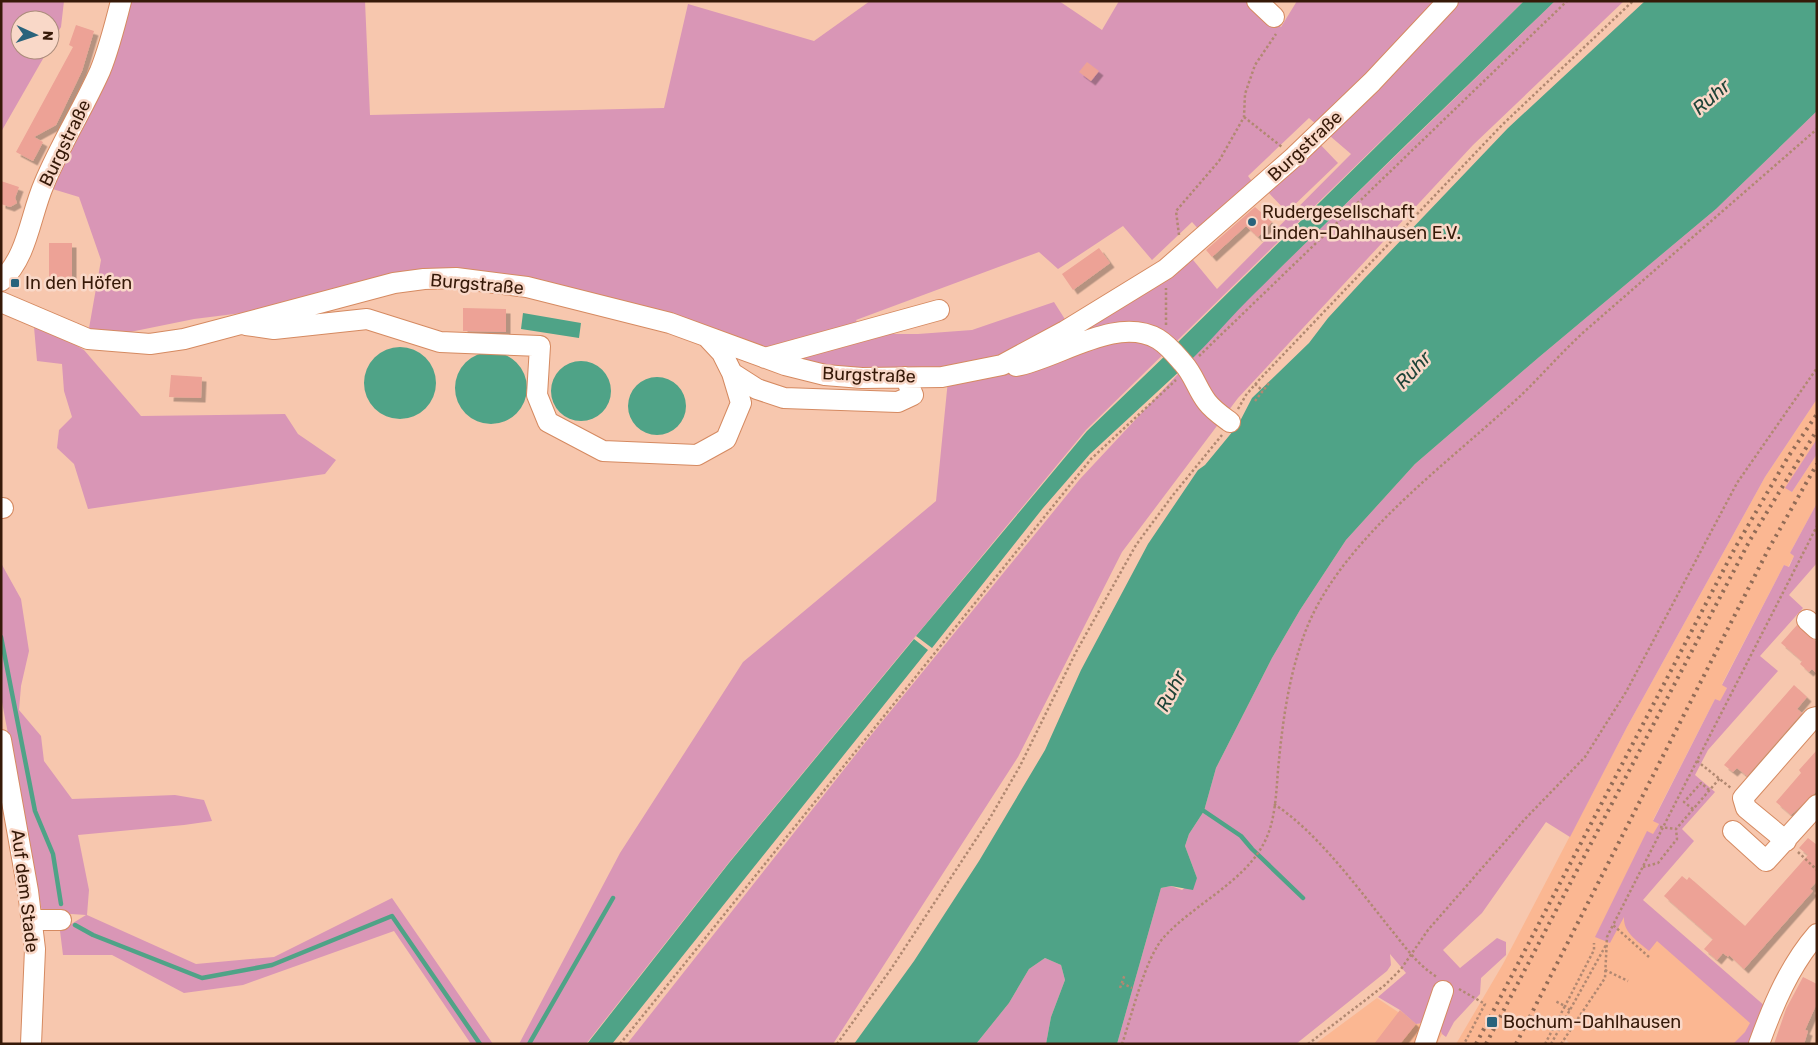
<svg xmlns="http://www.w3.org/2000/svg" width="1818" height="1045" font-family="Rubik,sans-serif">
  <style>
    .built { fill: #fbb792 }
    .green { fill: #d996b6; fill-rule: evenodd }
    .water { fill: #4fa387 }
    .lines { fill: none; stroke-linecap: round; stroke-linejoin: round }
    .stream { stroke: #4fa387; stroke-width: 4.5 }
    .building { fill: #eda296; filter: url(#shadow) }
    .minor-casing { stroke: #d58a61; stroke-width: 22 }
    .path { stroke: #b18871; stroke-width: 2.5; stroke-dasharray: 2.5 2.5; stroke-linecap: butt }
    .minor { stroke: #fff; stroke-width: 20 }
    .rail { stroke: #916b56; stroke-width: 4; stroke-dasharray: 2.5 5; stroke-linecap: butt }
    .poi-dot { fill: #29637c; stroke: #f9d8c8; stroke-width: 2 }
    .labels { text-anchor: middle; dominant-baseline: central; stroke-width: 5; stroke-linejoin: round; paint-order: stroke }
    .street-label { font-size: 18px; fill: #361908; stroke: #f9d8c8 }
    .poi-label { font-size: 18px; fill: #361908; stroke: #f9d8c8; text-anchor: start }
    .water-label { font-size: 19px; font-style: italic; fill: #1f4438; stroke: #f9d8c8 }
  </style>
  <defs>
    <filter id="shadow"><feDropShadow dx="4.5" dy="4.5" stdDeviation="0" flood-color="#0004"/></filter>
  </defs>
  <rect width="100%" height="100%" fill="#f7c7ae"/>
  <path class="built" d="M1817,399V439L1786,488L1792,492L1817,454V503L1790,553L1794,556L1788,567L1784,565L1722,684L1727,688L1720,702L1715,699L1653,820L1659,824L1653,835L1647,832L1596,936L1628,908L1772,1029L1767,1044H1570L1566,1040L1563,1044H1456L1503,964L1627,727L1765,477Z
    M1377,998L1416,1024L1438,1021L1442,1034L1437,1044H1315Z"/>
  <path class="green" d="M1,1H64L61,27L50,46V20H20V50H48L1,132Z
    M124,1H365L370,115L664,108L688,4L814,41L870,1H1059L1102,30L1119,1H1251L1281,27L1297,1H1524L1086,430L730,861L586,1044H519L620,853L743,662L936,501L948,380L846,375L485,273L290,307L194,319L130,332L88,334L101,260L79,197L46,187ZM1309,118L1351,154L1217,289L1189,255L1068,324L1054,302L972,330L918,334H863L856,320L1039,252L1058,269L1123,226L1152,260L1192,222L1201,232L1254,184L1248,176Z
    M1555,1H1624L1473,145L1238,398L1122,552L1018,757L833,1044H627L872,734L1080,479L1246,301Z
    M1817,111V399L1765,477L1627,727L1570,837L1546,822L1482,913L1443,950L1460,968L1497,938L1506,942V955L1481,978L1480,994L1454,1022L1446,1037L1442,1034L1437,1021L1416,1024L1400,1010L1378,997L1406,973L1390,954L1391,965L1387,971L1296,1044H1117L1161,888L1171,886L1182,890L1197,878L1185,846L1189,834L1204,811L1216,768L1272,658L1300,610L1346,540L1415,464L1538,358L1716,209Z
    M1316,140L1338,163L1287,212L1265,189Z
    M34,327L62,337L84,350L141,416L285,414L298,434L336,460L325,474L88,509L74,464L57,448L59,430L72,417L64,391L62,364L37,361Z
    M1817,439V454L1792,492L1785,488Z
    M1817,503V563L1789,595L1803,608L1760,656L1778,671L1708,750L1695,775L1715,792L1682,829L1694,841L1643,900L1766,1007L1751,1044H1733L1745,1032L1750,1023L1657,941L1649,951C1638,941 1623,933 1624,917L1610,943L1595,937L1647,831L1653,834L1659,824L1653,821L1715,699L1720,701L1727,688L1722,685L1784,565L1789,567L1794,556L1790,553Z
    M1,563L21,599L29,651L21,686L19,710L41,736L44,761L72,799L175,795L204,800L212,821L184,825L78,835L89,890L87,915L196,964L274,957L392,898L493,1044H471L394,931L243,985L184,993L112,955H63L60,931L86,915L42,912L1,697Z
    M1045,958L1061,965L1065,980L1051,1017L1046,1044H976L1009,1003L1029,969Z"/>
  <path class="water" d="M1524,1H1555C1454,98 1354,195 1255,293C1232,315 1212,340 1189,362L1174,346Z
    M1645,1H1817V111L1716,209L1538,358L1415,464L1346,540L1300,610L1272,658L1216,768L1204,811L1189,834L1185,846L1197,878L1193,890L1171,886L1161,888L1117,1044H1046L1051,1017L1065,980L1061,965L1045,958L1029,969L1009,1003L976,1044H854L914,961L979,861L1045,750L1081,670L1148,544L1198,470L1205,465L1238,425L1252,398L1309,343L1328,318L1364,279L1508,128Z
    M523,313L581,323L579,338L521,329Z
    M364 383a36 36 0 1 1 72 0a36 36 0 1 1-72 0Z
    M1170,351L1183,368L1090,454L1043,508L932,648L916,636L1087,431Z
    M455 388a36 36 0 1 1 72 0a36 36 0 1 1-72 0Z
    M551 391a30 30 0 1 1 60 0a30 30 0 1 1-60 0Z
    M628 406a29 29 0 1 1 58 0a29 29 0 1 1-58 0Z
    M914,639L928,650L612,1044H587L729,863Z"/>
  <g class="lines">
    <path class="stream" d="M1,637L35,811L53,854L61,904
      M1201,809L1241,836L1252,849L1303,898
      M75,925L93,935L202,978L272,965L392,916L480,1044
      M529,1044L613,898"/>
  </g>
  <path class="building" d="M76,25L94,31L82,71L56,125L34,137L43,142L33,161L16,152L73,47L69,45Z
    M1087,62L1099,71L1091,81L1079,72Z
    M1,181L19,187L15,198L17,203L10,207L1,204Z
    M1255,207L1272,222L1258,237L1246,226L1212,257L1206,250Z
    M49,243H72V278H49Z
    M1099,248L1110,263L1073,290L1062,274Z
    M463,308L506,309V332L463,331Z
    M171,375L202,377L201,398L169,397Z
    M1797,625L1817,642V674L1812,669L1809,672L1800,664L1802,661L1781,643Z
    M1794,685L1807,697L1797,709L1802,713L1747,776L1737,768L1733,772L1724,765Z
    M1817,750V791L1791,815L1776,802L1801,773L1799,770Z
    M1808,838L1817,845V881L1810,889L1813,891L1744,969L1729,955L1728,957L1723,953L1717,960L1704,949L1713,939L1664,896L1682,876L1687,880L1689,877L1745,926L1808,855L1799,848Z
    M1803,977L1817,984V1003L1805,1030L1808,1031L1804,1044H1774L1786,1009Z
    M1400,1010L1416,1024L1400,1044H1374Z"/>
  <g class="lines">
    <defs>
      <path id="minor" d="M1257,1L1274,17
        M1,281C28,256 30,216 44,184C60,145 83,109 100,71C109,49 115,25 121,1
        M1,302L88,339L150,344L184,339L394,283L424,279L456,278L527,287L670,323L785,365L825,375L862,378L942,377L1002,365L1065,331L1166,269L1294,157L1372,82L1448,1
        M246,325L274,329L367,319L440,342L540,346L537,395L548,422L603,451L697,455L726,439L741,403L732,373L722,353L707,337
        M765,358L939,310
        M1016,366C1059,358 1116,315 1158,339C1168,345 1176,355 1183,363C1194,375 1197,389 1207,402C1213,410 1222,416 1230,422
        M732,373L757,389L784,398L898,402L913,395L905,377
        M1,508H3
        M1807,620L1817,629
        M1,740L28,891L35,949L31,1044
        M1733,831L1766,861L1817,805
        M1786,841L1746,808L1743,798L1813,718L1817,717
        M32,920H61
        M1425,1044L1443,991
        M1759,1044C1773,1005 1790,965 1817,934"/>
    </defs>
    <use href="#minor" class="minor-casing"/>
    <path class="path" d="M1244,117L1282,147
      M1179,235L1176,211L1219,161L1244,117L1245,94L1255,65L1276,34
      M1166,325V288
      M1199,356L1567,1
      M1255,384L1263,391
      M1255,401L1269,383
      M1238,409L1246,395L1259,380L1502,125L1633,1
      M1697,761L1731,788
      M1274,804C1317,832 1357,887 1389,927C1404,945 1417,965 1437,977
      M1693,809L1684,802L1701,783L1709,790
      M1660,827L1676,829
      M1798,852L1817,870
      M1643,867L1658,863L1677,839L1676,829L1720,778
      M1649,957L1613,925L1817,526
      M1605,970L1628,981
      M1122,983L1132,988
      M1120,988L1125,974
      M1459,989L1485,1004L1464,1044
      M1570,1010L1565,1006L1594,950V943
      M620,1044L1091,459L1176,380
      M837,1044L891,969L990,818L1020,766L1076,652L1136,545L1173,495L1222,435
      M1122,1044C1132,1015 1145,958 1164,937C1193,905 1244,882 1264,843C1277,819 1276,786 1279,760C1283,719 1289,677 1303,638C1334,547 1438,471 1507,408C1535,384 1558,355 1586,330L1817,129
      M1308,1044L1385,985L1401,969L1428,930L1524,820L1585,757L1626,692L1737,483L1817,368
      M1545,1044L1565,1006L1555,1001
      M1551,1044L1606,945
      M1561,1044L1605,978L1607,937L1613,925"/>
    <use href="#minor" class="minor"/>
    <path class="rail" d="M1476,1044L1735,548L1788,457L1817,414
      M1486,1044L1750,540L1817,430
      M1516,1044L1768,550L1817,464"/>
  </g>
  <g class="poi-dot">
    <circle cx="1252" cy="222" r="5"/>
    <rect x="10" y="278" width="10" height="10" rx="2.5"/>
    <rect x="1486" y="1016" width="12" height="12" rx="2.5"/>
  </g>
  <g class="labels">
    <g class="street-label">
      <text transform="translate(65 143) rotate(-64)">Burgstraße</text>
      <text transform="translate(1305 146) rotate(-43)">Burgstraße</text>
      <text transform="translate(477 284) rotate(5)">Burgstraße</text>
      <text transform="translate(869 375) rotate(2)">Burgstraße</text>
      <text transform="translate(25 891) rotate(83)">Auf dem Stade</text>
    </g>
    <g class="poi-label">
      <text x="1262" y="212">Rudergesellschaft<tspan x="1262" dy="21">Linden-Dahlhausen E.V.</tspan></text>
      <text x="25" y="283">In den Höfen</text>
      <text x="1503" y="1022">Bochum-Dahlhausen</text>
    </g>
    <g class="water-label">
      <text transform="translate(1711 97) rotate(-41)">Ruhr</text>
      <text transform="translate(1413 370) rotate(-47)">Ruhr</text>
      <text transform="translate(1171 691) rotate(-63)">Ruhr</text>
    </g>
  </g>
  <rect width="1818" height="1045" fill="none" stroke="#361908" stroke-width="5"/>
  <g transform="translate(35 35) rotate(93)"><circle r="24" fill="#f9d8c8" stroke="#ab8c7b"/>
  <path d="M0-4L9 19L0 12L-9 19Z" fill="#29637c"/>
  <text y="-8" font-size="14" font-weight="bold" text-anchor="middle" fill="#361908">N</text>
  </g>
</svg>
